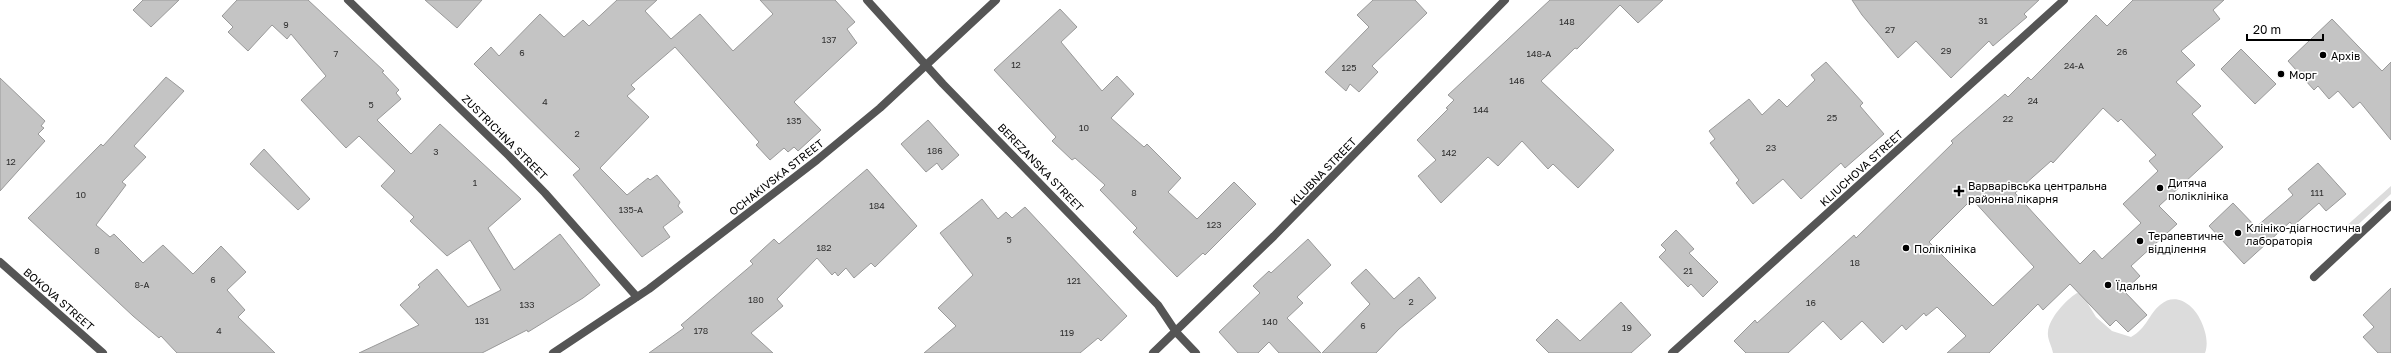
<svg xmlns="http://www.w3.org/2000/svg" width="2391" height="353" font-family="'Golos Text',sans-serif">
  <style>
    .green { fill: #dcdcdc }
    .building { fill: #c4c4c4; stroke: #999; fill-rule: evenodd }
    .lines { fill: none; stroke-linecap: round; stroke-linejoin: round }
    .street { stroke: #555; stroke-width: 8 }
    .poi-dot { fill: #000; stroke: #fff; stroke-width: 1.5 }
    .labels { text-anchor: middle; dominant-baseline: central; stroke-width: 3.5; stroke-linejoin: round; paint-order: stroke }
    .number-label { font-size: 9px; fill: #313131 }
    .poi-label { font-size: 11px; fill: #000; stroke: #fff; text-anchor: start }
    .street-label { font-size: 11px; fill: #000; stroke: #fff }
  </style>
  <rect width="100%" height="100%" fill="#fff"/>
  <path class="green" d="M2391,186V194L2349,233L2344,228Z
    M2077,293L2082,294L2096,317L2112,331L2131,337C2147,328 2149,314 2160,305C2176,291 2194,305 2201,321C2205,330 2209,342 2205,353H2053C2052,346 2047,339 2048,332C2049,318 2066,300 2077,293Z"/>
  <path class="building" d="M143,0H179L151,27L133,10Z
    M237,0H308L384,71L382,72L399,90L396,93L401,99L377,120L411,154L440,124L521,199L488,228L514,270L560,234L600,285L583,298L528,332L527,330L482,353H359L419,325L400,305L420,287L418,285L437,269L468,307L501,290L470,240L447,256L410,221L414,217L381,186L395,171L359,136L346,148L301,100L326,76L291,34L287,39L272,25L248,51L228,32L233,27L222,16Z
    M425,0H482L457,28Z
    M617,0H657L645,11L671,39L700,14L733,51L773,14L760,0H835L855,22L847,29L857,43L794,102L821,130L798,151L794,147L788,152L784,148L770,160L756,145L759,142L675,47L631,85L635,89L627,96L649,117L600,168L627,195L648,178L650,180L657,175L680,202L678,206L683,212L663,227L670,237L642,257L573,175L580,169L474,64L491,47L499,56L540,14L564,37L583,20L589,26Z
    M1373,0H1415L1427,13L1372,66L1378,72L1359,92L1350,84L1346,91L1325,72L1369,27L1357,15Z
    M1550,0H1663L1638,23L1620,5L1577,49L1575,48L1541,81L1614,150L1578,188L1553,164L1548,169L1522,141L1498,166L1488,157L1441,203L1418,176L1436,160L1417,140L1448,109L1446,108L1454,100L1448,95Z
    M1852,0H2039L2024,14L2027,17L1993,46L1989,41L1951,78L1916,41L1898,58L1862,15Z
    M2133,0H2224L2213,10L2220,19L2181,51L2195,65L2176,82L2201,106L2192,114L2223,147L2159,206L2177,224L2131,266L2140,276L2124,291L2147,315L2128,332L2116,320L2110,326L2070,284L2043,310L2038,304L1989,353H1947L1966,336L1937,307L1926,316L1924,313L1906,330L1902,325L1883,343L1862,321L1841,340L1823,321L1788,353H1746L1734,341L1755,320L1757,323L1854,235L1856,238L1953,143L1951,141L2005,94L2008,97L2028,77L2031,80L2096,15L2107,26ZM2103,108L2118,122L2121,119L2156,155L2149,161L2158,171L2123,204L2141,223L2102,259L2094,250L2080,264L2015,193L2051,161L2053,163ZM1972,199L2034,267L1993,306L1929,242Z
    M1060,9L1077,27L1061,42L1102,91L1117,76L1134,94L1111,118L1144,147L1147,144L1181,178L1168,192L1197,219L1234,182L1256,204L1205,255L1203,253L1177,277L1133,232L1137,228L1100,190L1105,185L1075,158L1072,160L1052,141L1056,137L994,70Z
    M2332,19L2382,71L2391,62V140L2360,102L2353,108L2338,91L2329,99L2318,86L2314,90L2288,61Z
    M2241,49L2276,84L2255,104L2221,69Z
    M1826,62L1863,103L1860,106L1884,134L1845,168L1841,163L1801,199L1783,179L1753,204L1736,183L1739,180L1710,143L1715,139L1709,131L1749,99L1762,115L1779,99L1787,107L1815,80L1811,75Z
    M166,77L184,91L134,146L146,157L122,182L126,185L96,225L110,237L114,234L143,263L163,245L193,274L221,246L246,272L227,290L245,310L238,317L275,353H177L161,336L159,338L133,316L28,218L101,144L103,146Z
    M0,78L45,121L41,126L44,128L38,134L45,141L0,191Z
    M928,120L959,155L942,170L937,163L926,172L901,144Z
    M264,149L310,199L298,210L250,164Z
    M2318,163L2346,194L2326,211L2319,203L2293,226L2290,222L2244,264L2209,226L2233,203L2256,227L2293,195L2288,189Z
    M867,169L917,226L875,267L871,263L854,278L846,268L838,276L835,272L832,275L817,258L777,299L783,306L751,333L773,353H649L684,328L681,325L753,264L750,261L774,239L779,244Z
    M982,199L998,219L1006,212L1012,218L1025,207L1127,316L1101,341L1098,338L1080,353H924L956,326L938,308L973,275L940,233Z
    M1676,230L1694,249L1689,253L1718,282L1703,297L1691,284L1688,287L1659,257L1666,250L1661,245Z
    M1308,239L1331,265L1297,297L1303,303L1287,318L1321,353H1279L1269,342L1258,353H1238L1219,332L1260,293L1253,286L1269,271L1271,273Z
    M1366,269L1394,299L1419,277L1436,298L1399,329L1376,353H1322L1370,304L1351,283Z
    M2391,288V353H2378L2363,337L2374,327L2363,315Z
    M1621,302L1651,335L1631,353H1549L1536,340L1557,319L1580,341Z"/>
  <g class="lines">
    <path class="street" d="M348,0L509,156L545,193L637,297
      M867,0L943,84L1158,305L1176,332L1196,353
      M0,262L103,353
      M2314,277L2391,205
      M553,353L649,289L817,160L880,108L996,0
      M1153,353L1274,236L1505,0
      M1672,353L2064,0"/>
  </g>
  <g class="poi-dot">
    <circle cx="2323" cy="55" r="4"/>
    <circle cx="2281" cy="74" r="4"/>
    <circle cx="2160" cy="188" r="4"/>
    <path d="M1957 185h4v4h4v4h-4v4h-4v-4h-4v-4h4z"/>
    <circle cx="2238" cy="233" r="4"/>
    <circle cx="2140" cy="241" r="4"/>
    <circle cx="1906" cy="248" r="4"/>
    <circle cx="2108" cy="285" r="4"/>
  </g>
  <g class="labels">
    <g class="number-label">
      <text x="1983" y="20">31</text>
      <text x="1567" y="21">148</text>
      <text x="286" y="24">9</text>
      <text x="1890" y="29">27</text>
      <text x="829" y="39">137</text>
      <text x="1946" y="50">29</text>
      <text x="2122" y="51">26</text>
      <text x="522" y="52">6</text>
      <text x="336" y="53">7</text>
      <text x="1539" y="53">148-А</text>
      <text x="1016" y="64">12</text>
      <text x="2074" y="65">24-А</text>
      <text x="1349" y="67">125</text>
      <text x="1517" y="80">146</text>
      <text x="2033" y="100">24</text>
      <text x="545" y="101">4</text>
      <text x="371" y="104">5</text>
      <text x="1481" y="109">144</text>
      <text x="1832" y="117">25</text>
      <text x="2008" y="118">22</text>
      <text x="794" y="120">135</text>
      <text x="1084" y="127">10</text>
      <text x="577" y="133">2</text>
      <text x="1771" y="147">23</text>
      <text x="935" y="150">186</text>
      <text x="436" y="151">3</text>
      <text x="1449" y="152">142</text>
      <text x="11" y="161">12</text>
      <text x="475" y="182">1</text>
      <text x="1134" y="192">8</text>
      <text x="2317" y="192">111</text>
      <text x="81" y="194">10</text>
      <text x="877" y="205">184</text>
      <text x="631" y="209">135-А</text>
      <text x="1214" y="224">123</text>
      <text x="1009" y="239">5</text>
      <text x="824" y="247">182</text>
      <text x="97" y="250">8</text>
      <text x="1855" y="262">18</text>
      <text x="1688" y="270">21</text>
      <text x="213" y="279">6</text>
      <text x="1074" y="280">121</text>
      <text x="142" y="284">8-А</text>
      <text x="756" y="299">180</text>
      <text x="1411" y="301">2</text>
      <text x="1811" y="302">16</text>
      <text x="527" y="304">133</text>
      <text x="482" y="320">131</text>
      <text x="1270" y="321">140</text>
      <text x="1363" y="325">6</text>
      <text x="1627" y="327">19</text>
      <text x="219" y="330">4</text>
      <text x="701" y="330">178</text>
      <text x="1067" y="332">119</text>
    </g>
    <g class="poi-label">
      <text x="2331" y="55">Архів</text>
      <text x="2289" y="74">Морг</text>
      <text x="2168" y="182">Дитяча<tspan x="2168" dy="13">поліклініка</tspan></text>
      <text x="1968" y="185">Варварівська центральна<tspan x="1968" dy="13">районна лікарня</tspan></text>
      <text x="2246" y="227">Клініко-діагностична<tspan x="2246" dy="13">лабораторія</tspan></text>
      <text x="2148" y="235">Терапевтичне<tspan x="2148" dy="13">відділення</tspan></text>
      <text x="1914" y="248">Поліклініка</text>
      <text x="2116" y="285">Їдальня</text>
    </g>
    <g class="street-label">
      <text transform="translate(505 137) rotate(45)">ZUSTRICHNA STREET</text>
      <text transform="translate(1041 167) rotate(46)">BEREZANSKA STREET</text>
      <text transform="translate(1861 168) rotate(-42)">KLIUCHOVA STREET</text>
      <text transform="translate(1323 171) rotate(-46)">KLUBNA STREET</text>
      <text transform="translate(776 177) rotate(-38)">OCHAKIVSKA STREET</text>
      <text transform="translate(59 299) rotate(41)">BOKOVA STREET</text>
    </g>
  </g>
  <path d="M2247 34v6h76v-6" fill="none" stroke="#000000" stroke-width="2"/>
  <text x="2253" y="34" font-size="12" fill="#000000" stroke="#ffffff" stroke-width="3" paint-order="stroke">20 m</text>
</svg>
